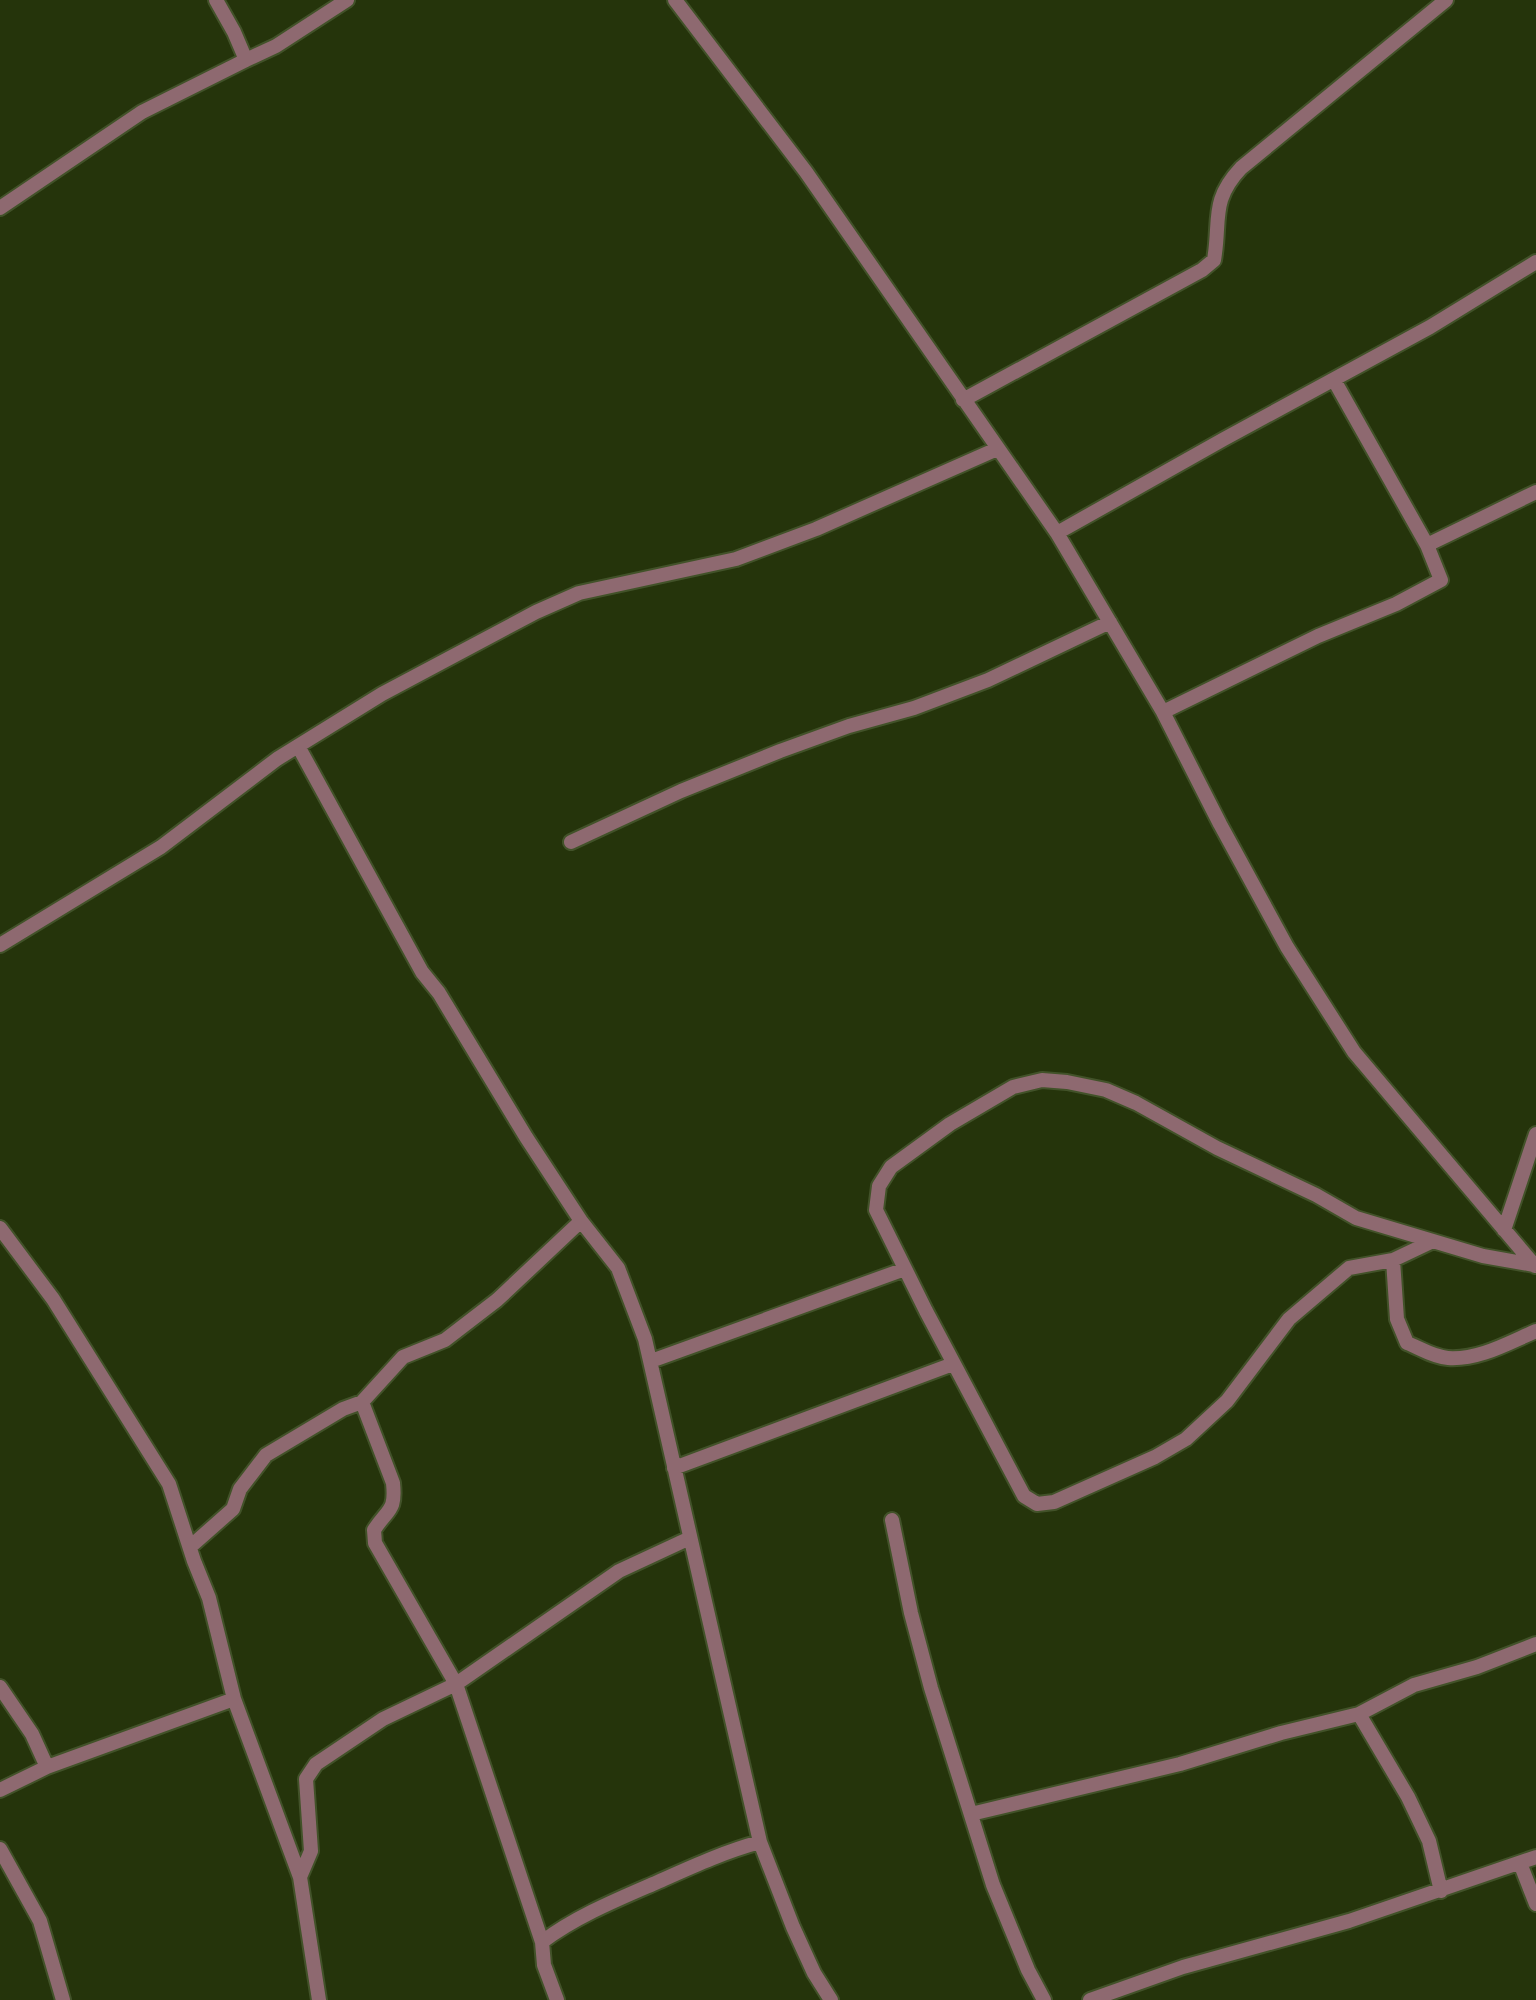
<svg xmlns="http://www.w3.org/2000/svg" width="1536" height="2000" font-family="Figtree,sans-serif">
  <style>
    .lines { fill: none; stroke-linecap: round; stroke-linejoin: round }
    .minor-casing { stroke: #425229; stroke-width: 18 }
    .minor { stroke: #8e6970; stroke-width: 14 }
  </style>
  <rect width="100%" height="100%" fill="#25340b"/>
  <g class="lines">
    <defs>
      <path id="minor" d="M216,0L234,32L246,60L276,46L347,0
        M675,0L806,172L1057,533L1163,712L1220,824L1287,947L1354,1052L1535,1266
        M0,208L142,112L246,60
        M963,400L1202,270L1214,260C1221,220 1210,201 1241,168L1446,0
        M1057,533L1224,439L1430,327L1536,262
        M1427,545L1536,492
        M1163,712L1318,636L1396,604L1441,580L1427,545L1334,380
        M298,746L422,972L439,993L526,1137L581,1221L618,1268L645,1339L760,1842L793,1927L814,1973L831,2000
        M571,842L681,791L780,751L849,726L914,708L988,680L1110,622
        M0,945L161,847L277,759L382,694L536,612L579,593L736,559L816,529L997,449
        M0,1228L53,1299L169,1484L194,1561L209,1598L234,1699L300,1877L319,2000
        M1504,1230L1536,1134
        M1433,1241L1393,1260L1349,1268L1289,1319L1227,1401L1186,1439L1155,1457L1054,1502L1037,1504L1024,1496L926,1311L876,1210L879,1186L891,1167L950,1124L1013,1087L1042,1080L1067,1082L1106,1090L1136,1103L1217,1148L1316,1195L1356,1218L1483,1256L1534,1265
        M1393,1260L1397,1319L1407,1343C1420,1348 1433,1357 1448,1358C1479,1360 1508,1343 1536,1331
        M651,1361L905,1269
        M362,1402L393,1483C396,1512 388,1508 374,1530L375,1543L456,1684L542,1942
        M674,1468L953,1364
        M892,1520L911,1613L931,1688L993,1885L1028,1970L1044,2000
        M190,1547L233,1509L240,1489L266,1455L343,1409L362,1402L403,1357L445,1340L497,1300L581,1221
        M0,1687L32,1734L47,1767
        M1359,1714L1414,1685L1477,1667L1536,1644
        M0,1790L47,1767L234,1699
        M971,1814L1180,1764L1281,1733L1359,1714L1408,1797L1429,1841L1441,1891
        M0,1849L40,1921L63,2000
        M1520,1863L1536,1904
        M300,1877L311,1851L306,1779L316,1764L383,1719L456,1684L619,1571L690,1538
        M557,2000L544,1965L542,1942C575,1917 616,1900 653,1884C689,1868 723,1852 760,1842
        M1090,2000L1183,1967L1349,1921L1536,1857"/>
    </defs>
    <use href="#minor" class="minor-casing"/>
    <use href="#minor" class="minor"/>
  </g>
</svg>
